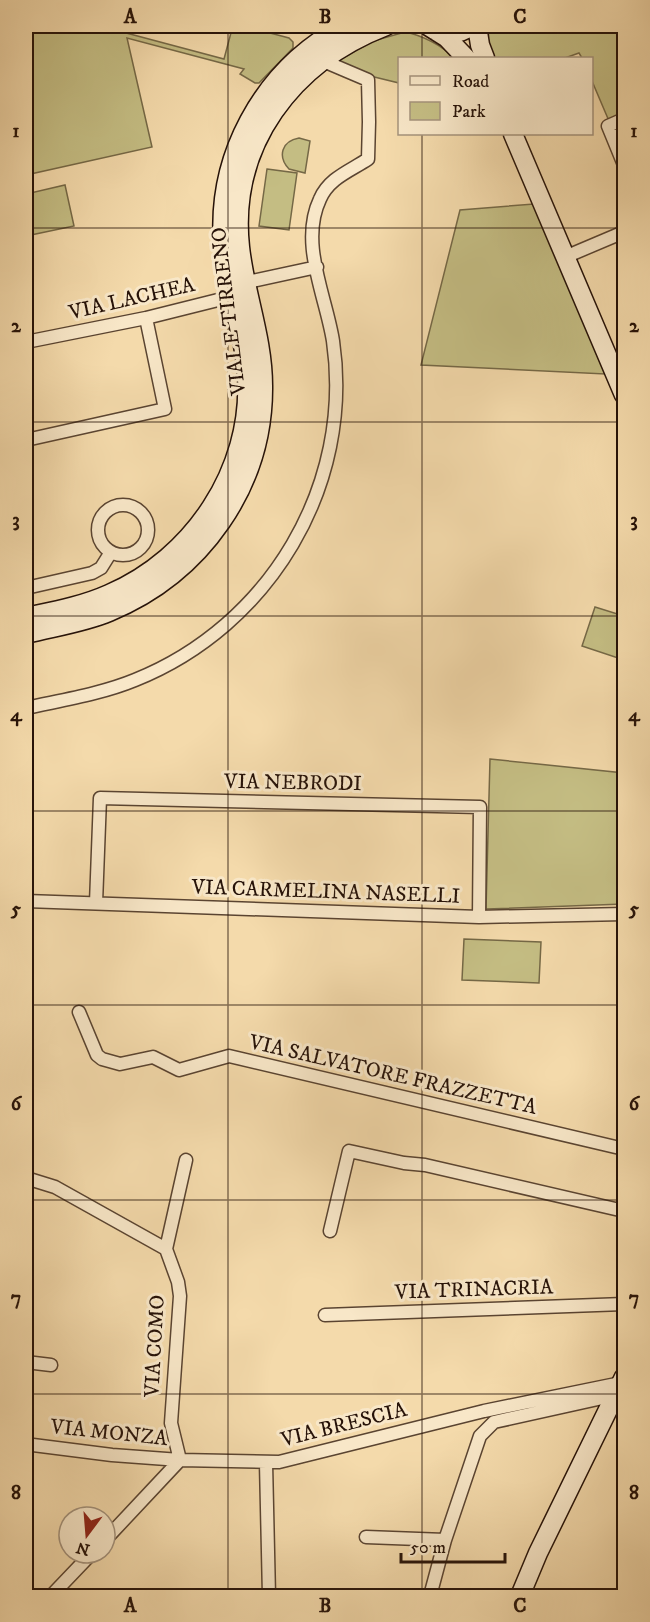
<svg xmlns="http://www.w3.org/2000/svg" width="650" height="1622" font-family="'IM FELL DW Pica',serif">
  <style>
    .green { fill: #c4bd83; stroke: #756846; stroke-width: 1.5 }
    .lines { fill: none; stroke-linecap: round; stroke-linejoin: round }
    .street-casing { stroke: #5a4431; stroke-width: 15 }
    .secondary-casing { stroke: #261208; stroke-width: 21 }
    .street { stroke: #f8e7c8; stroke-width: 12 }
    .secondary { stroke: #f8e7c8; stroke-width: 18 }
    .grid { fill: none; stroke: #261208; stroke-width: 1.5; stroke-opacity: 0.55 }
    .labels { text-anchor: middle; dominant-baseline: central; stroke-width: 6; stroke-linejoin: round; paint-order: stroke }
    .street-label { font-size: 21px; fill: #261208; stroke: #f8e7c8 }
    .neatline { fill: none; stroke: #261208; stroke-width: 2 }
    .grid-label { font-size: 20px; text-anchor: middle; font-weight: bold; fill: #261208 }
  </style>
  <rect width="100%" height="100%" fill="#f4daab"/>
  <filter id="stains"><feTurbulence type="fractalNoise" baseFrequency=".00333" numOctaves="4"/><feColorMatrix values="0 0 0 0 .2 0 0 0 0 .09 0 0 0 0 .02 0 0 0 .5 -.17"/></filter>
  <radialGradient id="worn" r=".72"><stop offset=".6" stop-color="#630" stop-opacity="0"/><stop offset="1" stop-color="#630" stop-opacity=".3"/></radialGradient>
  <path class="green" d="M26,26H100L224,59L232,29L235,26H244L289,38L293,42V48L259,83H255L240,74L244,69L127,38L152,147L26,175Z
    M489,26H624V114L609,121L592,81V58H582L579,53L565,58H493L488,43Z
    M405,32C421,35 444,46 453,58H400L399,83L358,73L334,63L373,41Z
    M299,138L310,141L305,173L289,169C277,156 282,141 299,138Z
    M267,169L297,173L289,230L259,226Z
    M65,185L74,226L26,236V194Z
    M534,204L605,374L421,365L460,210Z
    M595,607L624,616V660L582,646Z
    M490,759L624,773V904L486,909Z
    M464,939L541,942L539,983L462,980Z"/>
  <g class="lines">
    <defs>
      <path id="street" d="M624,119L608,126L624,165
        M565,257L624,232
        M238,284L317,267
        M26,342L146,318L238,295
        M26,440L165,409L146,318
        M98 530a25 25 0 1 1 50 0a25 25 0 1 1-50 0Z
        M26,588L92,573L101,568L111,552
        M26,708C62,700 101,694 135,680C270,626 354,485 333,341C326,296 299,243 320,199C329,178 350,171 368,159L369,122L368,80L321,60
        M26,901L479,917L624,914
        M96,903L100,798L480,807L479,917
        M79,1012L97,1055L102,1059L120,1064L153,1057L179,1070L229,1056L624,1149
        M26,1178L55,1187L166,1249L178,1282L180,1296L171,1423L180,1460
        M330,1231L349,1151L404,1163L425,1165L624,1211
        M166,1249L186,1160
        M325,1315L624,1304
        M26,1362L51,1365
        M33,1445L112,1455L180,1460L279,1462L484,1411L621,1383
        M266,1463L269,1596
        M366,1537L445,1540
        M105,1540L180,1460
        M51,1596L92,1553
        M430,1596L445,1540L480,1436L494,1422L616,1395"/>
      <path id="secondary" d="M428,26L447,38L466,58
        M477,26L480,45L485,58
        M436,31C449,35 461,34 471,26
        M513,134L624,395
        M26,617C54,611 82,606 109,594C193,558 252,470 247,378C245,335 228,295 224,253C213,159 262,70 344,26
        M26,634C53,627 83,623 109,612C201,574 264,486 263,386C263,338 245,294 240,247C229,144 293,62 386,26
        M520,1596L538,1553L624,1377"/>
    </defs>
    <use href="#street" class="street-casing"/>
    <use href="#secondary" class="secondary-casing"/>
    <use href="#street" class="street"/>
    <use href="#secondary" class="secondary"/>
  </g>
  <path class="grid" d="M228,26V1596M422,26V58M422,134V1596M26,228H624M26,422H624M26,616H624M26,811H624M26,1005H624M26,1200H624M26,1394H624"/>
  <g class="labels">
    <g class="street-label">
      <text transform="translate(132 299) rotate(-13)">VIA LACHEA</text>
      <text transform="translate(229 311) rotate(-97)">VIALE TIRRENO</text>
      <text transform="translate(293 783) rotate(1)">VIA NEBRODI</text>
      <text transform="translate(326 892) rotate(2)">VIA CARMELINA NASELLI</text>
      <text transform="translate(393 1075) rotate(13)">VIA SALVATORE FRAZZETTA</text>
      <text transform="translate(474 1290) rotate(-2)">VIA TRINACRIA</text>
      <text transform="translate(155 1346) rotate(-87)">VIA COMO</text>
      <text transform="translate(344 1425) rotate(-14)">VIA BRESCIA</text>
      <text transform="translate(109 1433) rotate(6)">VIA MONZA</text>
    </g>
  </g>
  <rect width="650" height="1622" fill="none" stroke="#f4daab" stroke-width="66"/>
  <rect x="398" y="57" width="195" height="78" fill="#f8e7c8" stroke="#a4927b" stroke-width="1.5"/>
  <rect x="410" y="76" width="30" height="9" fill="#f8e7c8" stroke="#a4927b" stroke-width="1.5"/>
  <text x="452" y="87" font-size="18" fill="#261208">Road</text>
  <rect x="410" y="102" width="30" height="18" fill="#c4bd83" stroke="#a4927b" stroke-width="1.5"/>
  <text x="452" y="117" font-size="18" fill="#261208">Park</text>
  <g transform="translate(87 1535) rotate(196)"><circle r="28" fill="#f8e7c8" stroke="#a4927b" stroke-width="1.5"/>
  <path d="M0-4.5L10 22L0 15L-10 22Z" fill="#8f2418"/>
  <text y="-9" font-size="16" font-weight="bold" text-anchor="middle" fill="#261208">N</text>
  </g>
  <path d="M401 1553v9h104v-9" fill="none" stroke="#261208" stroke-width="3"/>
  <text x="410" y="1553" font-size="18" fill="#261208" stroke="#f8e7c8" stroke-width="4.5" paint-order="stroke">50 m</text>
  <rect x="33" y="33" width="584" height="1556" class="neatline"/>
  <g class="grid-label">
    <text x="130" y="23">A</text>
    <text x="325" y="23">B</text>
    <text x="520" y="23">C</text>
    <text x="16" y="137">1</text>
    <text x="634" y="137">1</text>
    <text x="16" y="332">2</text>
    <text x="634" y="332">2</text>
    <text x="16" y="526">3</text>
    <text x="634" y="526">3</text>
    <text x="16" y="721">4</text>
    <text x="634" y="721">4</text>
    <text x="16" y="915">5</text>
    <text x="634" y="915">5</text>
    <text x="16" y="1110">6</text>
    <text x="634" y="1110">6</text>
    <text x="16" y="1304">7</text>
    <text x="634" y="1304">7</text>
    <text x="16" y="1499">8</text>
    <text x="634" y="1499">8</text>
    <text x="130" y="1612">A</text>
    <text x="325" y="1612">B</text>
    <text x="520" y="1612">C</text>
  </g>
  <rect width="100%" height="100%" filter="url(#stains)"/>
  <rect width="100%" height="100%" fill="url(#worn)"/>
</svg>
